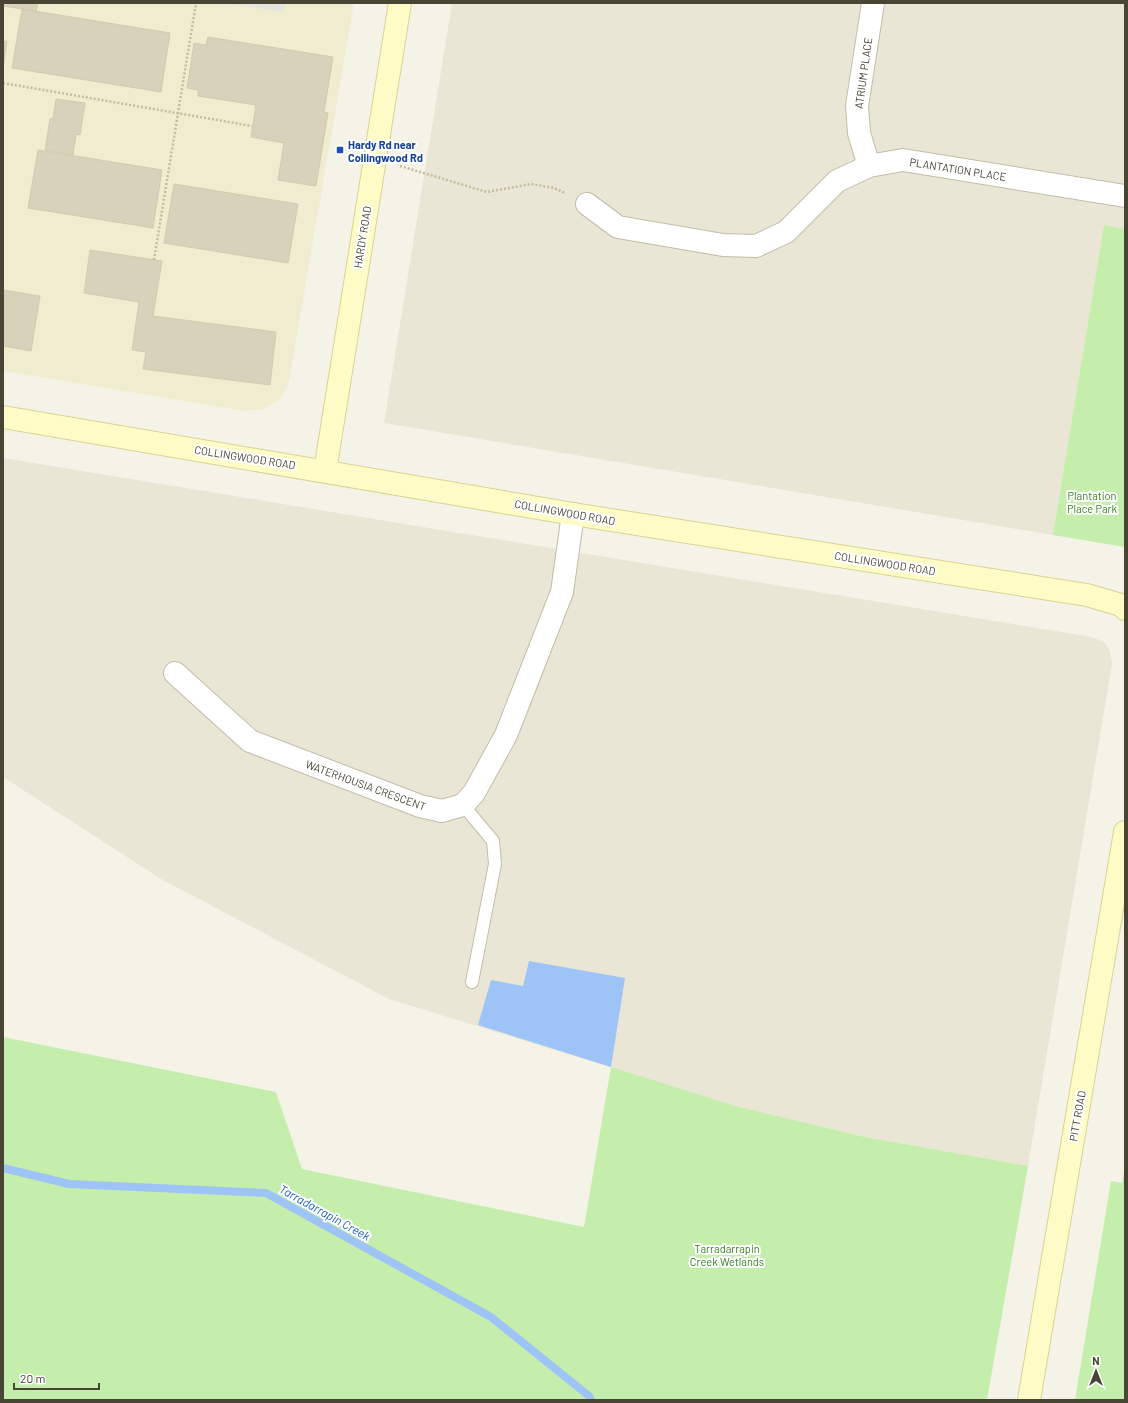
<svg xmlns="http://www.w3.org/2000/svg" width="1128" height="1403" font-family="Barlow,sans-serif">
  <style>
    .residential { fill: #eae6d5 }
    .education { fill: #f0ecd0 }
    .green { fill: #c5edac }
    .parking { fill: #e6e4df }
    .water { fill: #9ec4f7 }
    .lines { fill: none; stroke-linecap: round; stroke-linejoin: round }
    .stream { stroke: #9ec4f7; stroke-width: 8 }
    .building { fill: #d8d1bb; stroke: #d3cbae }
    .lane-casing { stroke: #c2bda9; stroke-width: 14 }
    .street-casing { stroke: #c2bda9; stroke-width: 24 }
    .secondary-casing { stroke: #d9d392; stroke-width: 24 }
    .path { stroke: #c5bc98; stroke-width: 2.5; stroke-dasharray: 2 2; stroke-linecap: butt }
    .lane { stroke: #fff; stroke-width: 12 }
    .street { stroke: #fff; stroke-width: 22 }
    .secondary { stroke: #fffbc7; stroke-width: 22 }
    .transit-dot { fill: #1a4fb4; stroke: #fff; stroke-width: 1.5 }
    .labels { text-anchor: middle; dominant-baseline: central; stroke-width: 4; stroke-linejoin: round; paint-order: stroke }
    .street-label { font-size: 11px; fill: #494535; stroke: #fff }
    .transit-label { font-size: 11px; font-weight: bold; fill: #164399; stroke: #fff; text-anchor: start }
    .park-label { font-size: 11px; fill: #368122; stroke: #fff }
    .water-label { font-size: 12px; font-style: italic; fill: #2364c0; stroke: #fff }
  </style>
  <rect width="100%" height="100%" fill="#f5f3e7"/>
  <path class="residential" d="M452,3H1125V229L1104,225L1053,535L384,423Z
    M3,458L1092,637L1104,642L1110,651L1112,664L1028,1166L860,1136L736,1106L389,999L161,879L3,777Z"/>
  <path class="education" d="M3,3H354L289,381L282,397L265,409L244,411L3,371Z"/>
  <path class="green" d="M1104,225L1125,229V547L1053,535Z
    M3,1037L276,1092L302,1169L584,1227L611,1067L736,1106L860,1136L1028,1166L987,1400H3Z
    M1125,1164V1400H1075L1111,1181L1122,1183Z"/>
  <path class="parking" d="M222,3H286L284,12Z"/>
  <path class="water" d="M529,961L625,978L611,1067L478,1025L491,980L523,986Z"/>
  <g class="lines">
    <path class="stream" d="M3,1168L69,1184L266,1193L491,1317L589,1396L591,1400"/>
  </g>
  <path class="building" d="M3,3H38L36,11L3,6Z
    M22,9L170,33L161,92L12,68Z
    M208,37L333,57L324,112L328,113L316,186L278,180L284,143L251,137L256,105L198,96V90L187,88L194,43L206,45Z
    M3,41H7L3,68Z
    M56,99L85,103L80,135L76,134L73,155L45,150L50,119H53Z
    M38,150L162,170L153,228L28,208Z
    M174,184L298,204L288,263L164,243Z
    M90,250L162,261L153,316L276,332L270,385L143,369L146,352L132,350L139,302L84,293Z
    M3,290L40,296L31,351L3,346Z"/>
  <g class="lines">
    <defs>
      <path id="lane" d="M463,805L493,841L495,864L472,982"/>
      <path id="street" d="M869,166L859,133L857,106L873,3
        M587,204L618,227L723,245L756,246L786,232L837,181L869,166L903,160L1125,196
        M175,673L250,741L420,806L442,811L463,805L474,793L506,735L562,592L573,514"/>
      <path id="secondary" d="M3,417L573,514L1087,595L1121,605L1125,609
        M325,471L400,3
        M1029,1400L1125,832"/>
    </defs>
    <use href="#lane" class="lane-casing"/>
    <use href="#street" class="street-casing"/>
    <use href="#secondary" class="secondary-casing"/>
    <path class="path" d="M3,83L252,126
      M400,166L487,192L531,184L554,188L565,193
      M154,260L196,3"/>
    <use href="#lane" class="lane"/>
    <use href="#street" class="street"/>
    <use href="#secondary" class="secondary"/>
  </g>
  <rect class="transit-dot" x="336" y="146" width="8" height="8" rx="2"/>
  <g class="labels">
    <g class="street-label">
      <text transform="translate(863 73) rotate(-82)">ATRIUM PLACE</text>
      <text transform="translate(958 169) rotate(9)">PLANTATION PLACE</text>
      <text transform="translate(362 237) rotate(-81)">HARDY ROAD</text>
      <text transform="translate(245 457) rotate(9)">COLLINGWOOD ROAD</text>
      <text transform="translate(565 512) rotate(10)">COLLINGWOOD ROAD</text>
      <text transform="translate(885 563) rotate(9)">COLLINGWOOD ROAD</text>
      <text transform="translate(366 785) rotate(20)">WATERHOUSIA CRESCENT</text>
      <text transform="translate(1077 1116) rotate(-80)">PITT ROAD</text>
    </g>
    <g class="transit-label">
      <text x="348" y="144">Hardy Rd near<tspan x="348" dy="13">Collingwood Rd</tspan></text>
    </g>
    <g class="park-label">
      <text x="1092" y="495">Plantation<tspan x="1092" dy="13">Place Park</tspan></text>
      <text x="727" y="1248">Tarradarrapin<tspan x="727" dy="13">Creek Wetlands</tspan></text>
    </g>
    <g class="water-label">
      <text transform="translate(325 1212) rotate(29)">Tarradarrapin Creek</text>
    </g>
  </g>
  <rect width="1128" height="1403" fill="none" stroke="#494535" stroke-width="8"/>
  <g transform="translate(1096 1371)" stroke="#ffffff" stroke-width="3" paint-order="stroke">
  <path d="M0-3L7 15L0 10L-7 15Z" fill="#494535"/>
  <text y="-6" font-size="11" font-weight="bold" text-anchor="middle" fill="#494535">N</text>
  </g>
  <path d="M14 1383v6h85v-6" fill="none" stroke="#494535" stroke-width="2"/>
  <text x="20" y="1383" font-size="12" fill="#494535" stroke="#ffffff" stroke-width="3" paint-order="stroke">20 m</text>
</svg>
